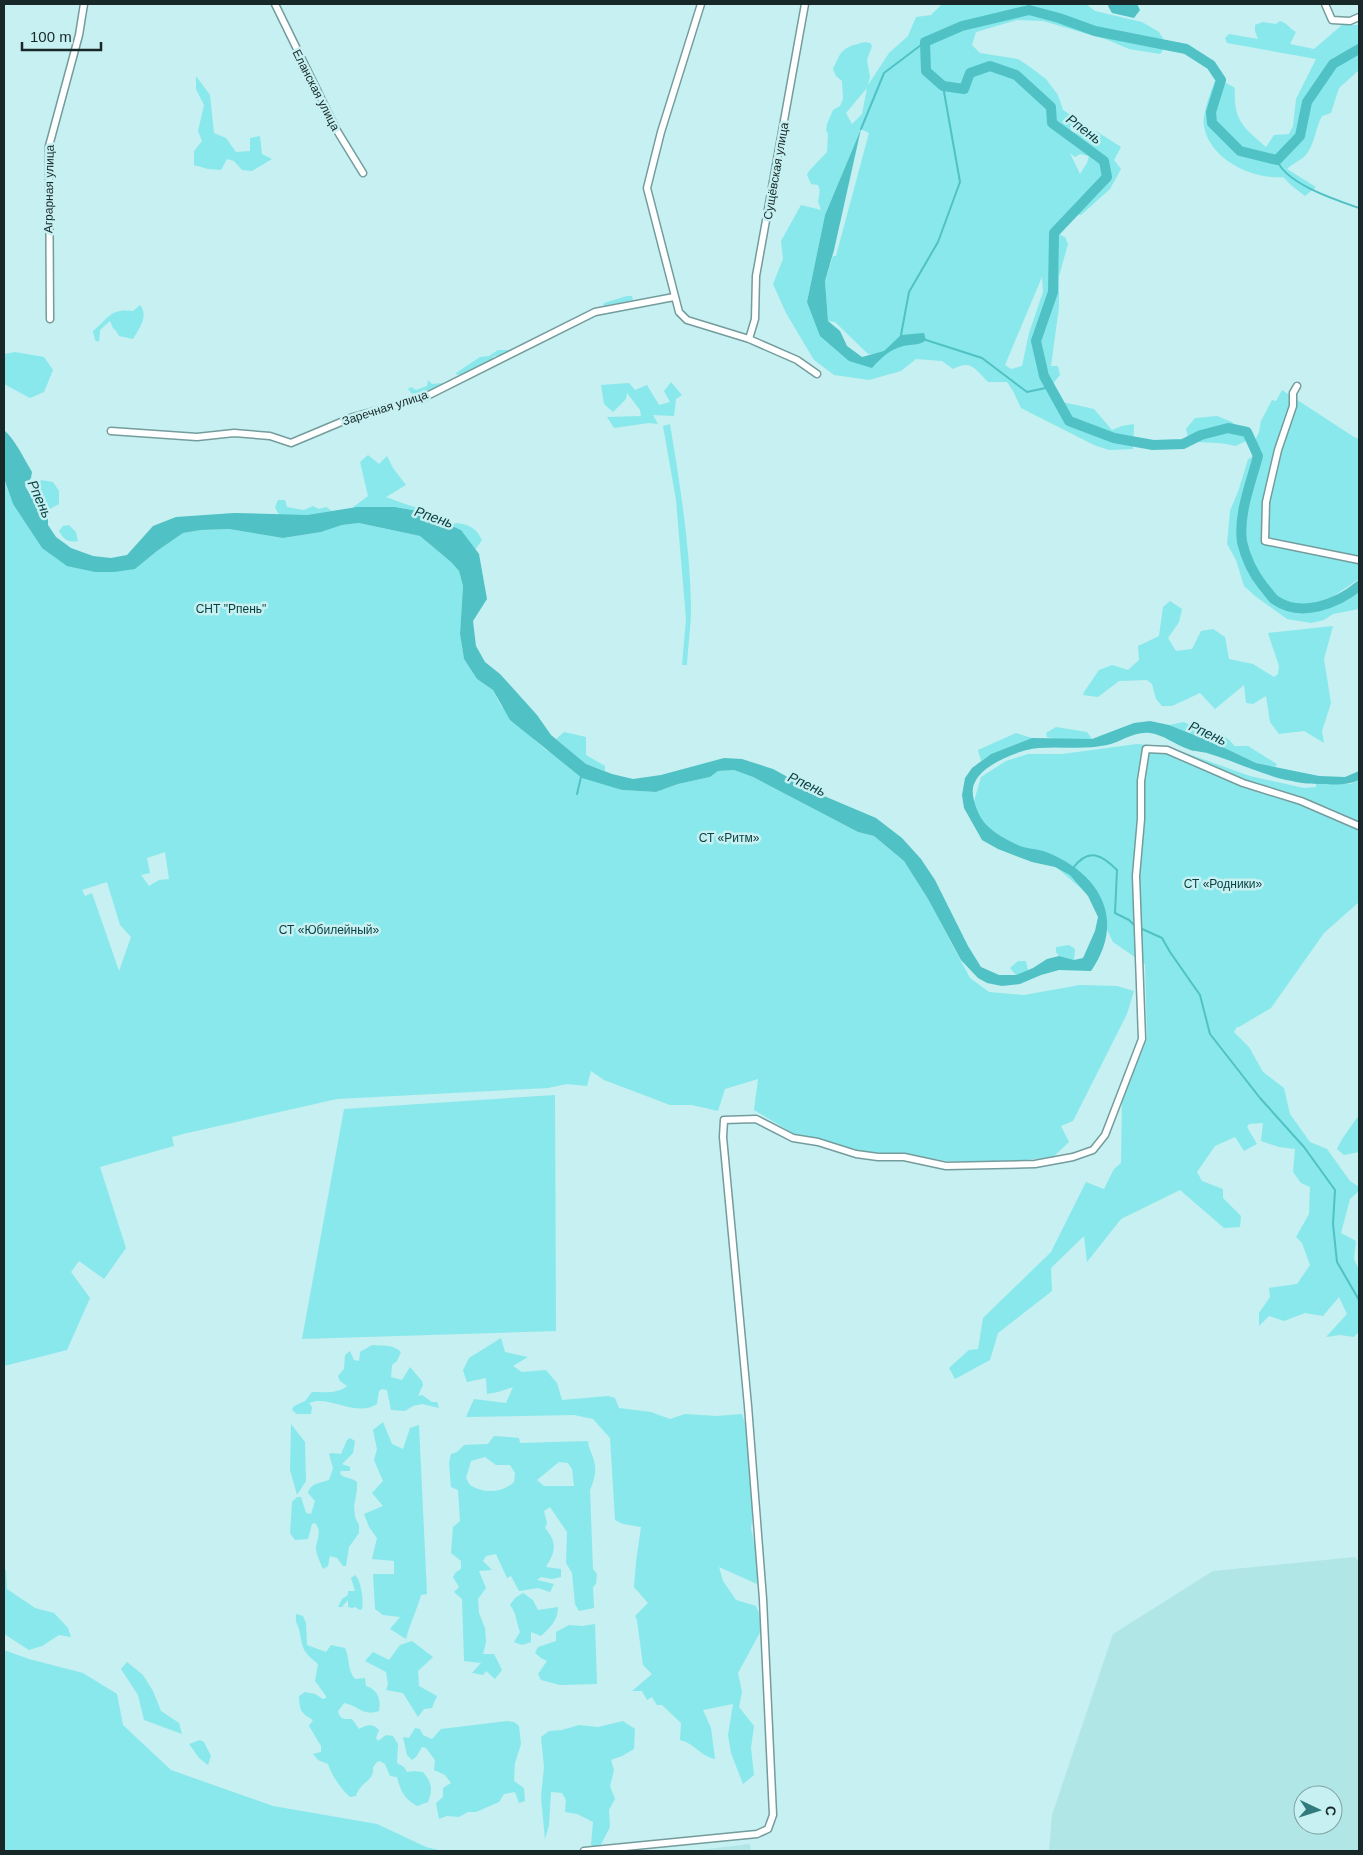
<svg xmlns="http://www.w3.org/2000/svg" width="1363" height="1855" font-family="Arial,sans-serif">
  <style>
    .built { fill: #b1e6e7; fill-rule: evenodd }
    .green { fill: #89e8eb; fill-rule: evenodd }
    .water { fill: #50c1c4 }
    .lines { fill: none; stroke-linecap: round; stroke-linejoin: round }
    .stream { stroke: #50c1c4; stroke-width: 2 }
    .river { stroke: #50c1c4; stroke-width: 10 }
    .minor-casing { stroke: #749c9d; stroke-width: 9 }
    .minor { stroke: #fff; stroke-width: 6 }
    .labels { text-anchor: middle; dominant-baseline: central; stroke-width: 5; stroke-linejoin: round; paint-order: stroke }
    .street-label { font-size: 12px; fill: #182828; stroke: #c6f0f1 }
    .park-label { font-size: 12px; fill: #083e3f; stroke: #c6f0f1 }
    .water-label { font-size: 14px; font-style: italic; fill: #0d4143; stroke: #c6f0f1 }
  </style>
  <rect width="100%" height="100%" fill="#c6f0f1"/>
  <path class="built" d="M1355,1557L1359,1562V1851H1049L1052,1815L1113,1634L1213,1571ZM1303,1795H1333V1825H1303Z
    M750,1844L751,1851H691Z"/>
  <path class="green" d="M942,4H1086L1095,11L1142,22L1159,32L1167,45L1160,54L1129,49L1108,40L1043,21L1017,20L976,32L972,45L980,53L1018,59L1030,67L1046,79L1058,95L1063,110L1075,118L1071,131L1086,137L1096,131L1121,147L1114,160L1121,169L1110,189L1081,215L1071,214L1070,210L1060,235L1065,237L1068,244L1059,276V307L1051,366H1058L1060,375L1050,387L1058,401L1094,409L1112,430L1122,426L1134,424L1133,449L1109,450L1094,445L1021,408L1013,391L1007,382H988C976,370 971,359 953,369L942,361L916,359L901,371L869,380L834,375L814,360L786,313L773,284L783,259L781,241L801,205L821,210L818,201C819,195 821,191 818,185L811,184L807,175L809,171L827,152L828,134L826,130L827,124L833,110L840,106L843,99L842,81L836,76L833,69C839,57 840,49 854,45C860,44 863,41 870,43L872,46L867,60L870,77L868,85L889,53L908,36L916,17L931,15ZM867,88L862,114L852,124L846,113ZM861,129L869,133L836,256H833L825,281L828,321L835,322L868,354L883,356L849,361L807,302L825,215ZM1070,153L1075,157L1080,154L1089,156L1087,163L1080,174ZM1042,277L1043,292L1029,333L1022,366L1011,369L1005,365Z
    M1280,21C1287,23 1289,28 1296,32L1290,44L1314,49L1342,25H1359V70L1339,88L1331,113L1322,116C1315,128 1315,146 1304,157C1299,161 1292,164 1287,169L1316,187L1305,196L1292,186L1283,177C1253,180 1209,159 1204,126C1202,115 1211,91 1215,81L1221,80L1235,88C1233,120 1243,127 1266,147L1274,135L1289,134L1293,126L1296,99L1316,59L1227,43L1225,38L1229,34L1258,39L1255,31V25L1263,22L1276,24Z
    M196,76L210,95L214,133L226,138L236,152L250,151V138L260,136L262,154L272,159L252,171L242,170L234,161L227,159L221,170L208,169L194,165V151L202,141L198,131L204,105L196,89Z
    M627,296H632L633,300L603,306L604,303Z
    M140,305C149,316 139,329 133,339L119,336L116,331L113,328L110,321L100,330L99,342L95,340L93,331C109,318 110,308 133,311Z
    M498,350H508L509,354L494,356C487,367 470,373 457,375L456,373L480,357L489,356Z
    M15,352L44,357L53,370L44,392L30,398L4,384V354Z
    M428,380L432,384L443,383V385L415,397L408,389L411,387L416,390L427,386Z
    M671,382L682,395L676,399L674,416L653,415L658,424L649,423L614,428L607,417L641,416L640,410L627,393L626,399L613,412L604,404L601,385L629,383L635,390L647,385L659,405L670,402L664,391Z
    M1282,390L1354,437L1359,439V579L1320,605L1322,606L1351,593L1359,586V609L1333,614L1324,620L1311,623L1287,619L1255,596L1244,586L1236,560L1227,544L1230,511L1239,489L1248,459L1251,458L1255,448L1254,442L1259,432L1261,421L1272,400L1276,401Z
    M1217,416L1232,422L1251,439L1235,446C1218,441 1206,444 1189,441L1186,429L1195,418Z
    M670,424C680,485 690,546 691,607C691,626 688,646 687,665H682L686,619L676,500L663,426Z
    M368,455L379,464L387,456L393,468L406,485L386,497L402,503L418,508V511L395,507L352,508L368,496L360,462Z
    M4,478L13,504L42,548L135,569L157,551L183,533L201,530L229,529L283,538L321,532L342,525L359,523L420,536L451,562L459,571L463,586L460,634L464,659L477,679L493,690L501,706L528,734L546,750L621,790L656,792L678,784L710,777L718,771L734,770L753,777L858,832L874,836L904,861L928,899L970,978L989,992L1024,995L1080,985L1117,986L1134,991L1127,1014L1073,1121L1061,1126L1069,1142L1053,1157L1010,1162L947,1161L905,1154L864,1152L820,1139L794,1134L754,1110L758,1079L725,1089L718,1111L692,1105H670L604,1080L591,1071L587,1086L567,1084L548,1088L337,1099L183,1134L172,1137L174,1146L100,1167L126,1248L104,1279L79,1261L71,1272L90,1298L67,1350L4,1366ZM165,852L169,879L159,880L149,886L141,875L150,873L147,858ZM107,882L120,925L131,937L119,971L92,893L85,896L82,890Z
    M41,480L53,482L59,491V504L48,510L42,507L35,494Z
    M278,500H285L287,507L304,510L313,506L319,509L326,507L332,511L307,515H279L275,507Z
    M457,523C470,525 476,528 482,540L475,550L461,530L449,525Z
    M69,525L76,532L78,541C68,543 63,539 59,531L63,526Z
    M1170,601L1182,609L1179,622L1168,638L1176,651L1192,649L1201,631L1213,629L1225,637L1229,659L1253,664L1274,677L1278,674L1279,666L1268,633L1333,626L1324,659L1331,703L1322,731L1324,743L1304,731L1279,734L1270,722L1266,696L1253,704L1246,703L1244,685L1215,709L1200,693L1172,706H1162L1156,699L1152,684L1147,680L1119,681L1098,697L1083,695L1084,692L1099,670L1112,665L1128,670L1139,660L1138,646L1159,636L1163,607Z
    M1184,722L1210,735L1223,734L1235,746H1248L1277,764L1275,767L1256,763L1212,742L1169,725Z
    M1056,727L1087,732L1092,739H1056L1047,737L1046,733Z
    M564,732L586,737V755L605,766V771L586,764L556,739Z
    M1016,733L1032,738L991,754L981,761L978,750Z
    M1137,744L1169,747L1250,776L1304,788L1316,787V784H1351L1359,780V902L1324,933L1271,1008L1239,1027H1237L1234,1032L1249,1047L1263,1072L1284,1088L1290,1114L1310,1142L1327,1149L1350,1181L1359,1187V1191L1350,1199L1341,1233L1356,1241L1354,1259L1359,1270V1331L1354,1337L1340,1335L1326,1337L1347,1314L1339,1297L1323,1316L1305,1313L1284,1321L1269,1316L1259,1326V1313L1270,1297L1269,1288L1297,1284L1310,1265L1302,1243L1296,1237L1309,1214L1310,1187L1301,1183L1293,1172L1295,1149L1279,1147L1261,1141L1263,1123L1249,1124L1247,1127L1257,1144L1244,1151L1235,1137L1215,1146L1197,1172L1202,1181L1223,1189V1198L1241,1216L1240,1227L1224,1228L1180,1190L1121,1219L1087,1262L1084,1236L1051,1268L1052,1291L998,1333L990,1360L955,1379L949,1368L969,1350L978,1349L983,1318L1051,1252L1086,1182L1104,1189L1114,1169L1121,1163L1122,1097L1147,1039L1145,964L1113,942L1091,897L1055,866L990,844L973,805L981,777L1006,761L1028,754H1062Z
    M1069,945L1075,949L1074,960L1059,956L1056,952V947Z
    M1018,961H1026L1028,970L1016,975L1010,968Z
    M555,1095L556,1331L302,1339L344,1109Z
    M1359,1115V1152L1344,1155L1337,1149L1342,1139Z
    M501,1338L505,1352L528,1357L513,1366L522,1372L546,1370L557,1383L562,1400L608,1396L615,1398L619,1408L651,1412L670,1419L685,1414L716,1416L742,1414L748,1432L753,1512L751,1529L758,1558L757,1584L719,1567L723,1581L736,1600L756,1606L764,1625L738,1673L742,1692L739,1707L754,1726L751,1748L754,1775L743,1784L731,1753L728,1735L733,1704L703,1710L711,1728L715,1759C700,1756 694,1743 680,1740L681,1723L662,1705H657L652,1697L647,1700L642,1691H632L652,1674L643,1665L637,1620L635,1616L648,1603L634,1587L636,1562L641,1527L623,1524L615,1520L610,1438L593,1419L574,1415L466,1417L474,1399L506,1403L513,1387L498,1392L487,1394L486,1378L467,1382L463,1370L469,1358Z
    M372,1345C383,1346 393,1344 401,1352L397,1361L392,1365L391,1377L402,1380L410,1367L422,1381L423,1385L418,1396L422,1395L432,1402H437L439,1408L422,1404L413,1406L405,1411L391,1410L387,1390L382,1389L379,1391L377,1404C356,1418 329,1394 309,1403L312,1407L311,1414H297L292,1410L294,1406L305,1401L312,1392C324,1392 338,1394 347,1386L340,1381L338,1376L344,1369L345,1355L350,1351L354,1360L359,1361L360,1352Z
    M383,1422L392,1444L403,1449L410,1428L419,1425L427,1594L421,1595C417,1610 410,1623 406,1639L390,1629L400,1617L383,1615L375,1609L373,1574H394V1561L372,1559L377,1538L369,1527L364,1514L383,1506L372,1493L383,1481L374,1460L377,1449L373,1430Z
    M291,1424L305,1442L306,1481L297,1495L290,1470Z
    M494,1436L519,1438L520,1443L588,1441C589,1451 592,1452 594,1461C597,1471 594,1481 590,1490L593,1569L597,1574L596,1584L593,1587L594,1608L579,1611L575,1604L572,1573L566,1563L567,1532L550,1507L544,1511L547,1523L545,1528C557,1542 556,1551 546,1567L561,1569V1577L552,1579L541,1577L537,1580L554,1584L550,1592L538,1588L519,1591L511,1576L507,1578L496,1554L486,1556L483,1561L492,1570L479,1571L486,1588L478,1599L479,1613L485,1628L486,1642L483,1654H494L502,1670L495,1679L486,1671L483,1675L472,1673L481,1663L464,1661L462,1599L454,1592L459,1587L453,1577L456,1572L461,1569V1561L451,1553L453,1527L460,1521L458,1490L451,1487L449,1463L451,1454L457,1452L464,1445L488,1444ZM485,1457L496,1465H510L515,1473L514,1482C502,1493 484,1494 470,1485L466,1478L471,1461ZM559,1462L568,1463L572,1469L574,1486H544L537,1480Z
    M350,1438L355,1441L353,1453L342,1464L350,1467V1471H341L340,1474C345,1479 351,1477 357,1482V1490L354,1506L355,1517L359,1525V1533L349,1547L346,1566H343L337,1558L330,1556L328,1566L323,1569C321,1564 317,1556 316,1550C316,1539 323,1532 315,1523L312,1524L308,1539L295,1540L290,1533L292,1502L297,1497H301L306,1513L311,1514L315,1501L308,1493C310,1483 321,1483 329,1480L333,1468L329,1454L331,1453L341,1454L347,1440Z
    M4,1569L6,1570L7,1589L35,1608L54,1613L68,1628L71,1637L59,1635L42,1646L29,1650L4,1634Z
    M355,1575C361,1580 364,1601 362,1609L360,1610L355,1607L352,1608L348,1607V1600L342,1607H338L342,1599L348,1595V1591H355L351,1578Z
    M523,1593L533,1600L538,1610L558,1607C558,1621 550,1627 541,1636L531,1632V1642L522,1645L514,1642L520,1632C516,1622 517,1614 510,1605L515,1598Z
    M296,1614L303,1616L306,1623L307,1645L326,1652L331,1645L345,1648C350,1658 347,1670 355,1679L365,1678L366,1686C378,1690 381,1699 379,1711C363,1717 358,1705 344,1703L338,1711C340,1720 344,1719 352,1719L359,1729C367,1725 372,1723 379,1730L376,1738L378,1741L386,1735L393,1736L398,1744L397,1763L404,1767L407,1772L414,1771L423,1772C432,1783 433,1789 428,1802L417,1806C404,1798 401,1792 397,1777L390,1776L385,1764L380,1761L377,1762L373,1767C374,1783 361,1780 356,1796L350,1797C341,1789 332,1776 328,1764L318,1760L313,1754L321,1752V1746L309,1726L313,1720C300,1712 300,1711 299,1696L305,1692L315,1694L323,1699L326,1698V1696L315,1681L318,1664C304,1652 303,1651 300,1634C299,1624 295,1626 296,1614Z
    M595,1624L597,1684L560,1685L541,1680L538,1674L547,1661L541,1658L535,1653L538,1647L556,1641V1632L569,1625L582,1626Z
    M412,1641L433,1657L418,1671L419,1686L437,1696L432,1708L424,1709L418,1717L403,1693L386,1690L388,1684L386,1672L365,1661L373,1652L389,1660L400,1645Z
    M4,1650L29,1659L83,1673L117,1694L123,1725L171,1770L273,1806L377,1824L426,1847L443,1851H4Z
    M127,1662L143,1675L153,1691L161,1711L179,1723L182,1734L144,1720L138,1695L121,1669Z
    M507,1721L514,1722L519,1726L521,1744L515,1763L514,1781L524,1788L525,1801L519,1803L515,1792L504,1794L499,1802L476,1812H468L459,1817L447,1816L439,1819L436,1803L443,1797V1788L451,1783L445,1775L434,1770L435,1760L426,1748L422,1747L416,1757L412,1760L407,1755L403,1737L409,1738L415,1728L420,1729L423,1735L432,1739L441,1729Z
    M623,1721L635,1729L634,1749L622,1756L611,1760L614,1770L610,1786L615,1799L609,1810L610,1827L598,1850L591,1845L593,1822L577,1814L565,1812L566,1800L562,1793L551,1792L549,1825L545,1839L541,1797L544,1767L541,1737L549,1731L562,1730L579,1725L598,1727Z
    M200,1740L204,1742L211,1756L208,1765L199,1758L189,1744Z"/>
  <path class="water" d="M1109,4H1137L1140,10L1134,18L1112,13L1108,6Z
    M861,129L834,250L825,281L828,321L840,331L847,346L862,357L884,351L901,335L924,333L926,340C919,346 912,344 903,346C889,350 881,358 872,368L849,361L820,336L807,302L825,215Z
    M4,430C16,441 23,457 32,472L31,478L25,486L34,501L48,510V525L56,537L71,548L93,556L111,558L127,555L153,526L176,517L234,513L307,515L357,507H395L418,511L461,530L479,554L487,599L473,621L476,646L485,662L500,674L537,715L551,735L586,764L612,774L633,779L661,775L724,758L742,759L773,769L817,793L876,818L902,838L921,859L935,880L968,946L981,967L999,975H1016L1033,968L1047,959L1059,956L1074,960L1083,958L1095,931L1098,917L1088,896L1070,875L1055,867L1032,862L998,849L982,840L964,808L962,795L965,778L972,768L991,754L1032,738L1092,739L1134,723L1150,721L1169,725L1212,742L1256,763L1319,776L1345,777L1359,771V780C1348,785 1337,785 1326,784C1315,784 1303,784 1292,781C1264,776 1237,762 1210,754C1203,751 1194,752 1188,749C1174,744 1164,735 1150,733C1134,731 1121,742 1107,745C1084,750 1061,746 1039,748C1021,749 983,764 975,782C971,789 973,797 975,804C978,814 983,823 991,829C999,836 1011,842 1020,846C1028,849 1038,849 1046,852C1099,873 1127,919 1091,971L1059,970L1041,975L1020,984L1002,986L987,983L978,978L961,960L928,899L904,861L874,836L858,832L753,777L734,770L718,771L710,777L678,784L656,792L622,790L582,778L510,720L493,690L477,679L464,659L460,634L463,586L459,571L451,562L420,536L359,523L342,525L321,532L283,538L229,529L201,530L183,533L157,551L135,569L114,572H95L67,566L42,548L13,504L4,478Z"/>
  <g class="lines">
    <path class="stream" d="M861,129L884,73L925,42
      M1277,160C1286,184 1336,200 1359,208
      M901,335L909,292L938,242L960,182L943,86
      M926,340L982,358L1027,392L1050,387
      M577,794L581,777
      M1073,868C1089,847 1102,855 1117,870L1115,913L1129,920L1135,926
      M1140,928L1162,938L1170,952L1200,995L1210,1034L1260,1098L1304,1147L1335,1190L1333,1224L1337,1262L1359,1300"/>
    <path class="river" d="M1359,49L1333,64L1307,102L1300,136L1277,160L1240,151L1212,123L1211,112L1221,80L1211,65L1186,49L1095,31L1059,18L1029,10L962,26L925,42L926,71L943,86L964,89L970,73L990,66L1016,75L1051,107L1052,123L1104,161L1107,177L1054,233L1053,292L1036,341L1044,376L1069,421L1114,438L1153,445L1183,444L1201,435L1228,428L1247,432L1258,456C1251,483 1238,514 1242,542C1246,559 1252,572 1263,586C1267,590 1271,597 1275,600C1301,618 1337,604 1359,586"/>
    <defs>
      <path id="minor" d="M275,4L336,129L363,173
        M701,4L661,132L647,188L679,312L687,320L749,339L797,360L817,374
        M1325,4L1332,20L1350,21L1359,17
        M50,319L49,146L79,35L84,4
        M749,339L755,319L756,276L805,4
        M1297,386L1293,393V406L1278,450L1266,502L1265,541L1359,560
        M111,431L197,437L234,433L270,436L291,443L353,417L425,397L595,312L674,297
        M584,1851L757,1834L768,1829L773,1815L763,1599L748,1406L723,1137L724,1120L756,1119L793,1138L818,1142L856,1154L878,1157H904L946,1166L1035,1164L1073,1157L1093,1150L1105,1135L1142,1039L1136,876L1141,819V781L1146,749L1167,750L1243,783L1301,801L1359,826"/>
    </defs>
    <use href="#minor" class="minor-casing"/>
    <use href="#minor" class="minor"/>
  </g>
  <g class="labels">
    <g class="street-label">
      <text transform="translate(316 90) rotate(63)">Еланская улица</text>
      <text transform="translate(776 171) rotate(-80)">Сущёвская улица</text>
      <text transform="translate(49 189) rotate(-89)">Аграрная улица</text>
      <text transform="translate(385 408) rotate(-18)">Заречная улица</text>
    </g>
    <g class="park-label">
      <text x="231" y="609">СНТ "Рпень"</text>
      <text x="729" y="838">СТ «Ритм»</text>
      <text x="1223" y="884">СТ «Родники»</text>
      <text x="329" y="930">СТ «Юбилейный»</text>
    </g>
    <g class="water-label">
      <text transform="translate(1084 129) rotate(36)">Рпень</text>
      <text transform="translate(40 499) rotate(66)">Рпень</text>
      <text transform="translate(434 517) rotate(19)">Рпень</text>
      <text transform="translate(1208 733) rotate(24)">Рпень</text>
      <text transform="translate(807 784) rotate(24)">Рпень</text>
    </g>
  </g>
  <rect width="1363" height="1855" fill="none" stroke="#182828" stroke-width="10"/>
  <g transform="translate(1318 1810) rotate(94)"><circle r="24" fill="#c6f0f1" stroke="#80a0a1"/>
  <path d="M0-4L9 19L0 12L-9 19Z" fill="#317b7d"/>
  <text y="-8" font-size="14" font-weight="bold" text-anchor="middle" fill="#182828">С</text>
  </g>
  <path d="M22 42v8h79v-8" fill="none" stroke="#182828" stroke-width="2.5"/>
  <text x="30" y="42" font-size="15" fill="#182828" stroke="#c6f0f1" stroke-width="4" paint-order="stroke">100 m</text>
</svg>
